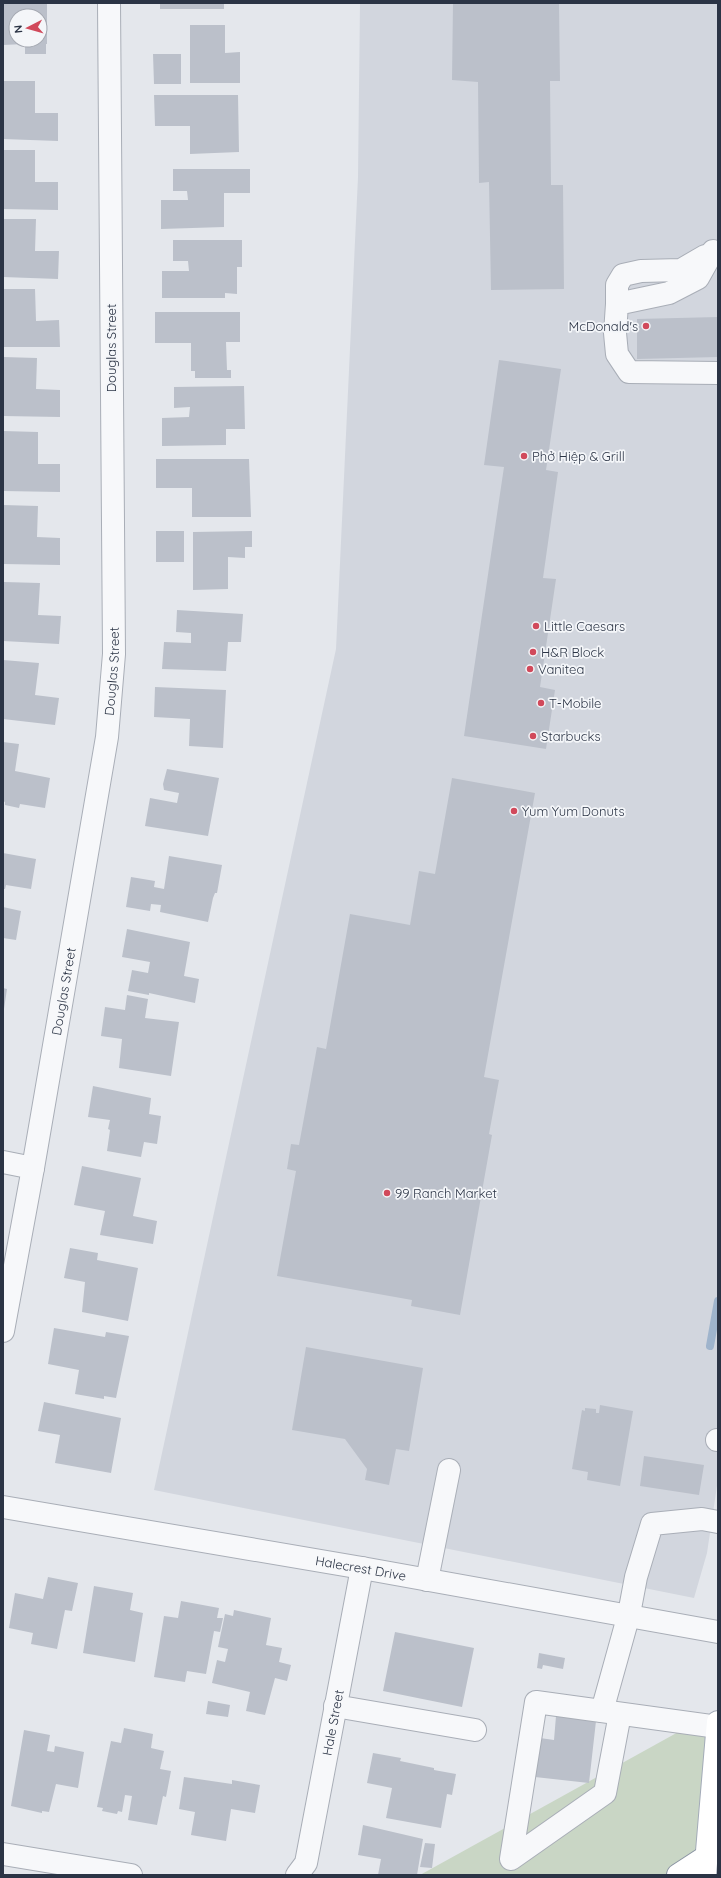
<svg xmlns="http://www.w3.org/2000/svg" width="721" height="1878" font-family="Quicksand,sans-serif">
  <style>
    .built { fill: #d2d6de }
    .green { fill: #c9d6c5 }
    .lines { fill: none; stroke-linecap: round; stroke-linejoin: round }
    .stream { stroke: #9fb4cc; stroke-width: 8 }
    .building { fill: #bbc0ca; fill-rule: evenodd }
    .minor-casing { stroke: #a9aeb7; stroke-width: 24 }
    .major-casing { stroke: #a3abb8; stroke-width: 24 }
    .highway-casing { stroke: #8b94a3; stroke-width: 24 }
    .minor { stroke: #f7f8fa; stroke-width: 22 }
    .major { stroke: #fff; stroke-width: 22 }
    .highway { stroke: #fff; stroke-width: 22 }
    .poi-dot { fill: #d1495b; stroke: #f4f6f9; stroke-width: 1.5 }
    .labels { text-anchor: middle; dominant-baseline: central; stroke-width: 3.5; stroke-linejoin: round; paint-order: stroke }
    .poi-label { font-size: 13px; fill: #2b3445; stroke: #f4f6f9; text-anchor: start }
    .street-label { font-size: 13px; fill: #2b3445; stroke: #f4f6f9 }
  </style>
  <rect width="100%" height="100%" fill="#e4e7ec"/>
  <path class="built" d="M360,3H718V1479L707,1553L694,1598L154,1490L336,649L358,177Z"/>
  <path class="green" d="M718,1710V1875H420Z"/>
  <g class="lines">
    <path class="stream" d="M710,1346L718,1301"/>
  </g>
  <path class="building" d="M3,3H47V44H46V54H25V44L3,45ZM16,16H40V40H16Z
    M160,3H224V9H160Z
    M453,3H559L560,81H550L551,185H563L564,289L491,290L489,182L479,183L478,82L452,80Z
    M190,25H225V53L240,52V83H190Z
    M153,54H181V84H154Z
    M3,81H35V113H58V141L3,139Z
    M154,95H238L239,152L190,154V126H155Z
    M3,150H35V182H58V210L3,209Z
    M173,169H250V193H224V227L161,229V200H188L187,191H173Z
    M3,219H36L35,251H59L58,279L3,277Z
    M173,240H242V267H237V294L225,293V298H162V271H189L188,261H173Z
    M3,289H35L36,321L59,320L60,347H3Z
    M155,312H240V342H226L227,370H231V378H195V371H191V343H155Z
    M718,317V357L637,359V319Z
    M3,357L37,358L36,389L60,390V417L3,416Z
    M499,360L561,369L546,470L558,472L543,578L556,579L540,687L555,690L546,749L464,736L504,467L484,465Z
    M244,386L245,429H226V445L162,446V418L189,417L190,407L174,408V387Z
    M3,431L38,432V464H60V492L3,491Z
    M156,459H249L251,517H192V488H156Z
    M3,505L38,506L37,537L60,538V565L3,564Z
    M156,531H184V562H156Z
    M252,531V547H245V558L228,557V589L193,590V532Z
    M4,582L40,583L38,615L61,616L59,644L3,641Z
    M177,610L243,614L241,642H228L226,671L162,669L164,642L191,643V633L176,632Z
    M3,660L39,663L35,695L59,698L55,725L3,719Z
    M155,687L226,690L223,748L189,746L190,719L154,717Z
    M3,742L19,744L15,771L50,778L45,808L20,804L19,808L5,805V802L3,801Z
    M167,769L219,778L208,836L145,826L150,798L177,803L179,793L164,790L163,784Z
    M452,778L535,793L484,1077L499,1080L489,1134L492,1135L460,1315L411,1306L412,1300L277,1276L296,1171L287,1169L291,1144L299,1145L317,1047L326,1049L350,914L410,925L419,871L435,874Z
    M3,853L36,859L31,889L6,885L5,889H3Z
    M169,856L222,865L217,893H215L213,898L208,922L160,912L161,905L151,904L150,911L126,907L131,877L155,881L154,887L164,889Z
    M3,907L21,911L16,940L3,938Z
    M127,929L190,942L184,976L199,979L195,1003L149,993V995L128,991L132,970L148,973L150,962L122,957Z
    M3,988L7,989L4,1009H3Z
    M127,995L148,999L145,1018L179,1022L171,1076L119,1068L122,1039L101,1036L105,1007L125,1010Z
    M93,1086L151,1098L149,1114L161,1116L157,1144L144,1142L141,1157L107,1151L110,1130L108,1129L110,1120L88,1117Z
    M82,1166L141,1178L133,1216L157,1221L153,1244L100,1235L105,1211L74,1205Z
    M70,1248L98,1253L97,1260L138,1268L128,1321L82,1312L85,1282L64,1278Z
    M54,1328L105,1337L106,1332L129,1336L116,1398L104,1396V1399L75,1394L79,1370L48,1364Z
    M306,1347L423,1368L409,1451L396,1449L389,1485L365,1480L367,1469L345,1439L292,1430Z
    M44,1402L121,1418L111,1473L55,1463L60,1435L38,1431Z
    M600,1405L633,1411L620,1486L587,1480L588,1472L572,1469L582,1410L585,1411V1408L596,1409V1413H599Z
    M644,1456L704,1465L699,1495L640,1486Z
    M48,1577L78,1583L72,1611L65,1610L57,1649L31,1644L33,1633L9,1628L15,1593L43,1599Z
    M94,1586L133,1593L130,1610L143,1613L135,1662L83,1653Z
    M181,1601L219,1608L217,1618H223L220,1632L214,1631L206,1674L187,1671L185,1682L154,1677L164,1616L178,1618Z
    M234,1610L271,1618L266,1645L282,1648L279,1662L291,1665L287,1681L275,1678L265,1715L246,1711L250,1692L212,1683L217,1660L225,1662L228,1649L218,1647L225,1614L233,1616Z
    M395,1632L474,1648L462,1707L383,1691Z
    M539,1653L565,1658L563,1669L543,1665L542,1669L537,1668Z
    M208,1701L230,1705L228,1717L206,1714Z
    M556,1716L596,1721L589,1783L535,1777L540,1738L554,1740Z
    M124,1728L153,1734L151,1748L164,1751L160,1769L171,1771L166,1797L163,1796L157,1825L128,1820L132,1796L125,1795L122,1812L118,1811L117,1814L102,1811L103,1808L97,1807L111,1741L121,1743Z
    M24,1730L50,1735L47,1751L54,1752L55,1746L84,1752L78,1788L56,1784L49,1812L42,1811V1813L11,1806Z
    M373,1753L401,1758L400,1761L434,1768V1770L456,1774L452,1795L447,1794L441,1828L386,1818L392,1788L367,1783Z
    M184,1777L232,1784V1780L260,1785L255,1813L231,1809L226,1841L191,1835L195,1812L179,1809Z
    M363,1825L423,1839L417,1875H378L381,1859L358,1855Z
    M425,1843L435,1844L432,1868L420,1867Z"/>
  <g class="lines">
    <defs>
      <g id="minor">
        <path d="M713,251L698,278L669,293L617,304L615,333L617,354L629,372L718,373"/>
        <path d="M617,304V285L623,275L641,271L681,270L705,256"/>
        <path d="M3,1162L33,1168"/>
        <path id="s1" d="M3,1331L33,1168L107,737L114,654L109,3"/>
        <path d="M717,1440H718"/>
        <path id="s2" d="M3,1507L362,1568L718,1632"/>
        <path d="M427,1580L449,1470"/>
        <path d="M335,1706L475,1730"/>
        <path d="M602,1711L629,1614L636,1577L652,1524L702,1519L718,1522"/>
        <path d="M620,1714L605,1793L511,1859L536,1702L718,1727"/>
        <path d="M3,1854L131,1875"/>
        <path id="s3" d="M297,1875L306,1863L362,1568"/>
      </g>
      <path id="major" d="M705,1875L718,1722"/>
      <path id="highway" d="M678,1875L718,1849"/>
    </defs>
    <use href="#minor" class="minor-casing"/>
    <use href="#major" class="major-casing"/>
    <use href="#highway" class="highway-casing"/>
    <use href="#minor" class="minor"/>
    <use href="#major" class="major"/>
    <use href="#highway" class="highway"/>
  </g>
  <g class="poi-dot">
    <circle cx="646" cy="326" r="4"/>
    <circle cx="524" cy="456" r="4"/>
    <circle cx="536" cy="626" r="4"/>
    <circle cx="533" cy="652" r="4"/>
    <circle cx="530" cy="669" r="4"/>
    <circle cx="541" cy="703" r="4"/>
    <circle cx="533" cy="736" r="4"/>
    <circle cx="514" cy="811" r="4"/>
    <circle cx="387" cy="1193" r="4"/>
  </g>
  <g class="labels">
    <g class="poi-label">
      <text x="638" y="326" text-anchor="end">McDonald's</text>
      <text x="532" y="456">Phở Hiệp &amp; Grill</text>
      <text x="544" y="626">Little Caesars</text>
      <text x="541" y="652">H&amp;R Block</text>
      <text x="538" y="669">Vanitea</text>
      <text x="549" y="703">T-Mobile</text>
      <text x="541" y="736">Starbucks</text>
      <text x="522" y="811">Yum Yum Donuts</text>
      <text x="395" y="1193">99 Ranch Market</text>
    </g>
    <g class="street-label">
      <text transform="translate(111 348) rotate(-90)">Douglas Street</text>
      <text stroke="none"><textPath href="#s1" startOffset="669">Douglas Street</textPath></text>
      <text stroke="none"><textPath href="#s1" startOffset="345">Douglas Street</textPath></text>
      <text stroke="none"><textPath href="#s2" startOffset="363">Halecrest Drive</textPath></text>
      <text stroke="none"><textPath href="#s3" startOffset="158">Hale Street</textPath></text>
    </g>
  </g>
  <rect width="721" height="1878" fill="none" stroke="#2b3445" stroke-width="8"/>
  <g transform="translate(28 28) rotate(264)"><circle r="19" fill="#f4f6f9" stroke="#a4a8b1"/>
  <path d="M0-3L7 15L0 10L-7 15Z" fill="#d1495b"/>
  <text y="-6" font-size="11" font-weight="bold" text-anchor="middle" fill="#2b3445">N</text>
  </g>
</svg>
